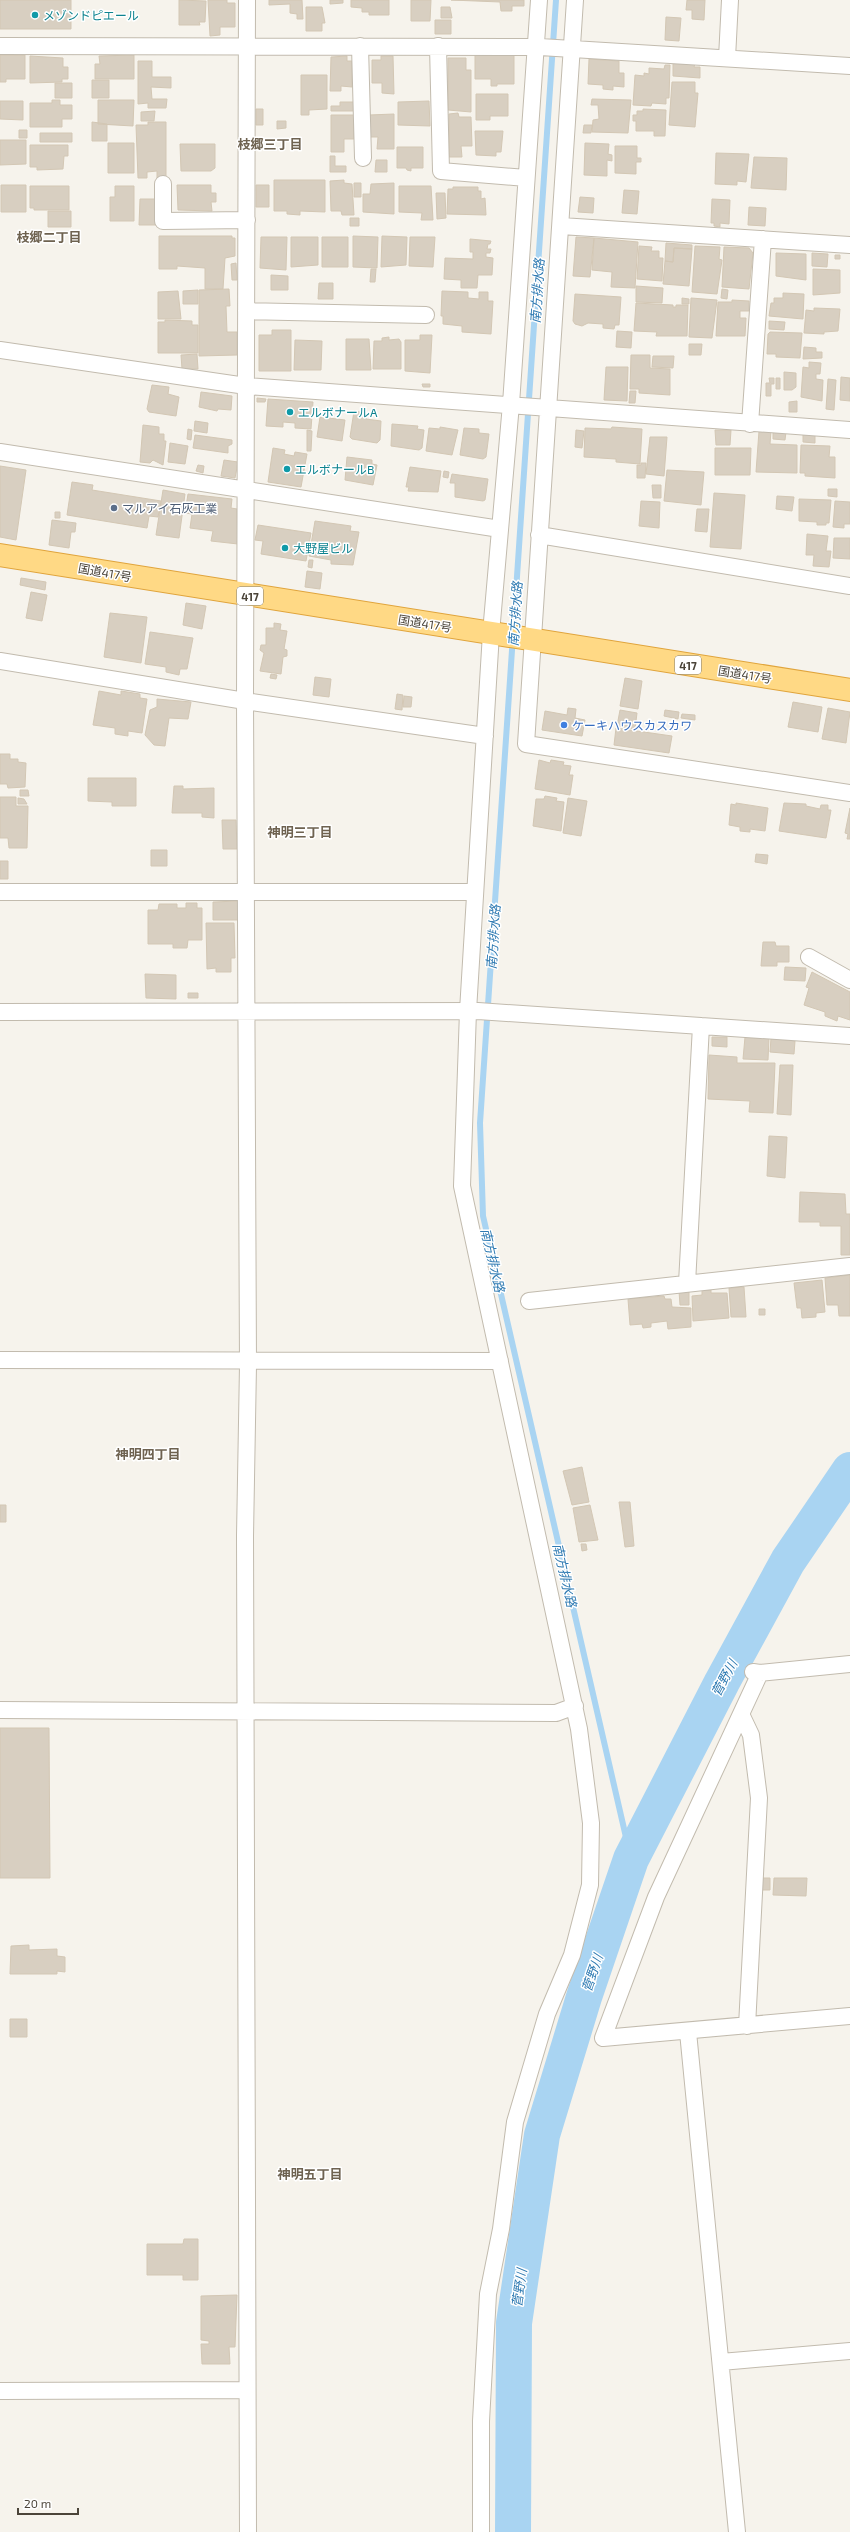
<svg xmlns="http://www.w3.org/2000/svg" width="850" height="2532" font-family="'Exo 2','Noto Sans JP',sans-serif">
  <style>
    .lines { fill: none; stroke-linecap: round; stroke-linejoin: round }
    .stream { stroke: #a9d4f2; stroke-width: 6 }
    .river { stroke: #a9d4f2; stroke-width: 36 }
    .building { fill: #d8cfc1; stroke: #d3c7b4 }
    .minor-casing { stroke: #c2bbae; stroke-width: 18 }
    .trunk-casing { stroke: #e0a43c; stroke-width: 24 }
    .minor { stroke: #fff; stroke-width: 16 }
    .trunk { stroke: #ffd985; stroke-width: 22 }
    .culture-dot { fill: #0f9aa8; stroke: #fff; stroke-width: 1.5 }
    .service-dot { fill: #5c6f8a; stroke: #fff; stroke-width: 1.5 }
    .shop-dot { fill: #3f7fe0; stroke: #fff; stroke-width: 1.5 }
    .labels { text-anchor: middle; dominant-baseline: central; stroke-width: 3; stroke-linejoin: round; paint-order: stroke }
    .shield { fill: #fff; stroke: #817c74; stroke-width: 1 }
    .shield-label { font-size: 11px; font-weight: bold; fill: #4b4439 }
    .culture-label { font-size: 12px; fill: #0d838f; stroke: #fff; text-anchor: start }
    .service-label { font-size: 12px; fill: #4e5e75; stroke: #fff; text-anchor: start }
    .street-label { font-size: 12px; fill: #4b4439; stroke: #fff }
    .shop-label { font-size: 12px; fill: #366cbe; stroke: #fff; text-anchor: start }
    .neighbourhood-label { font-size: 13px; font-weight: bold; fill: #6e6250; stroke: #fff }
    .water-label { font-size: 13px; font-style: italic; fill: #2e7ab2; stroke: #fff }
  </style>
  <rect width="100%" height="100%" fill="#f6f3ec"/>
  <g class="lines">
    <path class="stream" d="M556,0L480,1123L483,1216L631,1859"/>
    <path class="river" d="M513,2532L514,2323L542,2135L584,1997L631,1859L722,1682L788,1561L850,1470"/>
  </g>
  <path class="building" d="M0,0H71V29H0Z
    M179,0L206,1L205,22H199L200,25H179Z
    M208,0H227V3H235V27H220V35L210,36Z
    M269,0H302L303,19H297V14L290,13V4L269,5Z
    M330,0H343V3L330,4Z
    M351,0H389V15H369V12H362V8L351,7Z
    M411,0H431L430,21H411Z
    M451,0H524V6H512V11H501L500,2Z
    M687,0H705L704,20L692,19V10H686Z
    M306,7H322L325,23H322V31H306Z
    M441,7H450L452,18H441Z
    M666,17L681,18L679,41L665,40Z
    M435,20H451V34H435Z
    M0,55H25V79H6V82H0Z
    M134,55V79H95V64H100L99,56Z
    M475,55H514V84H497V86H491V79H475Z
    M30,56L63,58V67H68V79H62V82L30,83Z
    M347,56V61H352V87L341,86V91H330L331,57Z
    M381,56H393L394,94L382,93V83H372V60H381Z
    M448,58H466V70H471V112L448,110Z
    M589,59L619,61V73H624V87L613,86V90L603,89V85L588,84Z
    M138,61H152V77H171V88L151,87L152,99H167L166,108H148V103L138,104Z
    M673,63L695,64L694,67H700V78L673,76Z
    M665,65H670L669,98H666V104L652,103L651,106L633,105L635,75L644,76V73L649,74V68L664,69Z
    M301,75H327V109L309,110V115H301Z
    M92,80H109V98H92Z
    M672,82H695V93H698L695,127L669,125Z
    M55,83H72V98H55Z
    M476,94H508V116H490V120H476Z
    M592,99L631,100L628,133L592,132L593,120L599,119L598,105H591Z
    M52,100H60V105H72V119H62V127H30V103H52Z
    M98,100H134L133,126L98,124Z
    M0,101H23V120L0,119Z
    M429,101L430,126L398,125V102Z
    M340,102H354V111H331V106H340Z
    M256,109H263V125H256Z
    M643,109L666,110L665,136H654V131H636V121H633V115H637V111H643Z
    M155,111L154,121H141V112Z
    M458,113L459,117H471L472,146H461L462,157H449V114Z
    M394,114V149H377L378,137H369V115Z
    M331,115H354V139H344V152H331Z
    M277,121H286V128L277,129Z
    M92,122L107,124V141H92Z
    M148,122H166V178H157V171L147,172V178H138L136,125H148Z
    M584,125H592L591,133H583Z
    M19,130H27V138H19Z
    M475,131H503L501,152H496V156L476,155Z
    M40,133H72V142H40Z
    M0,140H26V164L0,165Z
    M108,143H134V173H108Z
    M585,143L609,144L608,154L612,155V161L607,160V176L584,175Z
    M180,144H215V168L211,171H181Z
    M30,145H68V156H64L63,169L37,170V167H30Z
    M615,146H637V158H641V162H636V174L615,173Z
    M397,147H423V168H411V171L407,170L406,168H397Z
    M716,153L749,154L746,182L737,181V185L715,184Z
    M330,156H335V166H346V172H330Z
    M754,157L787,158L786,190L751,188Z
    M376,160H387V172H375Z
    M274,180H325V212L300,211V215L287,214V211H274Z
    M344,180V183L352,184L354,215H342L341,211H331L330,181Z
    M354,183H361V197H354Z
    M394,183V214L363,212V194H370L371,184Z
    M1,185H26V212H1Z
    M177,185H211V193H216V202H211L212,211L178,210Z
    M256,185H269V207H256Z
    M30,186H69V210H34V208H30Z
    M115,186H134V221H110V197H115Z
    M399,186H431L433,220H421L422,213L399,212Z
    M453,187H478V191H481V199L485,198L486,215L447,214L448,189H453Z
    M624,190L639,191L637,214L622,213Z
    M436,193H445L446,218L437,219Z
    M580,197L594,198L593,213L578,212Z
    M140,199H157V225H139Z
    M712,199L730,200L729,224L720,223V227L714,226V223H711Z
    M749,207L766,208L765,226L748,225Z
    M48,211H71V227H48Z
    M350,218H359V226H350Z
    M159,236H232V238H235V256L225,258L223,289H205V268L177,266V269H159Z
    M353,236L378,237L377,268L353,267Z
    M382,236L407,237L406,265L381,267Z
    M261,237H287L286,270L260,268Z
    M291,237H318V265L291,267Z
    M322,237H348V267H322Z
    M410,237H435L433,267L409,266Z
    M576,237L594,238L590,277L573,276Z
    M594,238L638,242L635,288L611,287L612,272L592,270Z
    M470,239L491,241L490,244H488L487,249H491L490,253H486V257L493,258L492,275H478L477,288H461V280L444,279L445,258L473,259V252H470Z
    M666,243L692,245V249L674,248L673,262L665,261Z
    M639,246L652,247L651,251H659V258H663L662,281L637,279Z
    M695,246L720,247L719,259L722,260L717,294L692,292Z
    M724,247L749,248L753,253L749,289L722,287Z
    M674,248L692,249L689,286L663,284L665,261L673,262Z
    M776,253L806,254V280L776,276Z
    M812,253L828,254L827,267L812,266Z
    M835,255H840V259H835Z
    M236,263L237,280H232L231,264Z
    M371,269H376L375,282H370Z
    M813,269L840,270V293L813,295Z
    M271,275L288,276V290H271Z
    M319,283H333V299H318Z
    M636,286L663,288L662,303L636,302Z
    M229,289L230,306H226L227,332H237V355L199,356V290Z
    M722,289L728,290L727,299L721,298Z
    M198,290V304H183V291Z
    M178,291L181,319H158V292Z
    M442,291L468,292V298L479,299V292H488V301H493L491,334L462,332V326L443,324V316H441Z
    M783,293L804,294L803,319L769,316L771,303H774V298H783Z
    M575,294L621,297L619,325H615L614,329L603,328V324L588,323L582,326L575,324L573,321Z
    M682,298L689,299V304H682Z
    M691,298L717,300L712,338L689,337Z
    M732,300L749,301V311H740V318H746L745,336H716L718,302H732Z
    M636,303L673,305V307H676V305H688L687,336H656L657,332L634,331Z
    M814,308L840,309L838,331L824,332V334L804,333L806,310L814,311Z
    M165,320L192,321V325H198V353H158V322H165Z
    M769,321L785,322L784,330L769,329Z
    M272,330H291V371H259V335H272Z
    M617,331L632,332L631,348L616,347Z
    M770,332L802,333L800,358L776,357V354H767L768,334Z
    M420,335H432L430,373L405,371V340H420Z
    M389,337V340L399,339L401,342V369H373L374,341H382V338Z
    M346,339H369L371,370H346Z
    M295,340L322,341L321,370H294Z
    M689,344H702L701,355H689Z
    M804,347L816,348V352H822V358L803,359Z
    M197,354L198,369H182L181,355Z
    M631,355H650V368L670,369V395L639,393V389H630Z
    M653,356H674L673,368L652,367Z
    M809,362L821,363L820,374H816V379L823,380L822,401L801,397L803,367L809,368Z
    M606,367H628L627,401L604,400Z
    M784,372L796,373V387L792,390H784Z
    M841,377L850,378V401L840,400Z
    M769,378H774V384H771V396H766V383H770Z
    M776,378H780V389H776Z
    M828,379L836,380L834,410L826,409Z
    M422,384H430V387H423Z
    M152,385L169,387L168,394L179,397L176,416L149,412L147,409Z
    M630,391H636L635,403H629Z
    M201,392L232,396L231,410L218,409L217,411L199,407Z
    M257,398L266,399L265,402H257Z
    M268,399L313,402L311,429L295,428V423L283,422V427L266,426Z
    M797,401V412H789V402Z
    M354,411L366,413V419L381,421L380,440L377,443L352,439L350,437Z
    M320,417L345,420L342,441L317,437Z
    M195,421L208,423L207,433L194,431Z
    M392,424L418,426L417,429L424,430L422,448L419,450L391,446Z
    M143,425L159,427V434H164V441H166L163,465L153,460L150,463L140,462Z
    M440,427L458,430L452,455L426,451L429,428L440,429Z
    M612,427L642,429L640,464L616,462V459L584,457L585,428L611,429Z
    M464,428L479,429V433L489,434L486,457L483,459L460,455Z
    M188,429L192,430L191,440L187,439Z
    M307,430L312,431L311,451H307Z
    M576,430L584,431L582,448L575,447Z
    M715,430H731L730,445H716Z
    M759,431H771L770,444L797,445V473L756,472Z
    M773,431L786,432L785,440L773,439Z
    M803,433L815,434V443L803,442Z
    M195,435L232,440V444L228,446V453L193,448Z
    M650,437H667L664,476L646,474Z
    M170,443L188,446L185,464L168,462Z
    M801,445L830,446L829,457H835V478L805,476V473H800Z
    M273,448L285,450L284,454L294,456L295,452L307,454L301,487L268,482Z
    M715,448H751L750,475H715Z
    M347,457L372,460V464L377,465L373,485L345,480Z
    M224,460L238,462L235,478L221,476Z
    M641,463H646L645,478H637V465H641Z
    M198,465L204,466L203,473L196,471Z
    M0,466L26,470L16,540L0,537Z
    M410,467L441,471L438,492L408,491L409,487H406Z
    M667,470L704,472L701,505L664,501Z
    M444,471L449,472L448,478L443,477Z
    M452,474L488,479L485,500L483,501L455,497V483H450Z
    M72,482L93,485L92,490L161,501L158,517L149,516L147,528L67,515Z
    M652,485H661V498H653Z
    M828,489H837V497L828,496Z
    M163,490L185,494L179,538L156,535Z
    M714,493L745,495L741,549L710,547Z
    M188,494L232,499L231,508L237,509L238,544L211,541L213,531L190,528L192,514L185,513Z
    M777,496L794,497L792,511L776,509Z
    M799,499L831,500L829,523H826V525H817V522L799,521Z
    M641,501L660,502L659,528L639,526Z
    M835,501L850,502V524H844V528L833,527Z
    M697,509H709L707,532L695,531Z
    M55,512H60V518H55Z
    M52,520L76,523L75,532H71L69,548L49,545Z
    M315,521L351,526L350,531L359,532L353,565L331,564V560L309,556Z
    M258,525L311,533L306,561L261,554L263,541L255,540Z
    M807,534L828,536L826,551H831L829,567L813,566L814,555H806Z
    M834,538H850V559L833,558Z
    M309,560H313L312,568L308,567Z
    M307,571L322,573L320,589L305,587Z
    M21,578L46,582L45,590L20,585Z
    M31,592L47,595L42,621L26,618Z
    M186,603L206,606L202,629L183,625Z
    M110,613L147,617L141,663L104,657Z
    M274,623L281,624L280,630L287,631L284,649L287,650V656L283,657L281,674L260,671L264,653L260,650L261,645H266V628H274Z
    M150,632L193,638L187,669H180L179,675L166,672V667L145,664Z
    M271,674L277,675L276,679L270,678Z
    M315,677L331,679L329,697L313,695Z
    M625,678L642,681L638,709L620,706Z
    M99,691L121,695V691L140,694V698L147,699L142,733L128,731V736L115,734V728L93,725Z
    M397,694L403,695L402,710L395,709Z
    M404,696L412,697L411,707H403Z
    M157,699L191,702L188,719L169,718L165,746L154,745L145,735L150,710L157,707Z
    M793,702L822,707L818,732L788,727Z
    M568,708L576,709L575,718L585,720L582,736L542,730L545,711L567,715Z
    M828,708L850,712L846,743L822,739Z
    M620,710L637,713L635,729L617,726Z
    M665,710L679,712L678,719L664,716Z
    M682,714L695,715V720L681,718Z
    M616,728L672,736L669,753L614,745Z
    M0,754H10V759H18V762L26,763L25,787L8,788L7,784H0Z
    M539,760L550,763L551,760L564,762L563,765L571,766L569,775H573L570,795L535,789Z
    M88,778H136V806H112V802L88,801Z
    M174,786H183V789L214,788V818L202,817V813H172Z
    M20,790H28L29,796H20Z
    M545,796L557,798L556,801L564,802L561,831L533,826L536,799H544Z
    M0,797H16V806H28L27,848H9L8,838H0Z
    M18,798L24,799L27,804H18Z
    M568,798L587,801L581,836L563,833Z
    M736,803L768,808L765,831L750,829V832L740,831V827L729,825L731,804L736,805Z
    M784,803L806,804V806L820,809L821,805H828V810H831L826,838L779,831Z
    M850,808V839H847L848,834L845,833Z
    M222,820H236L237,849H223Z
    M151,850H167V866H151Z
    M756,854L768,855L767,864L755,862Z
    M0,861H8V879H0Z
    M238,901L239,920H213V902Z
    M186,903H197V908H202V940H188L187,948H173V944H148V910H158L159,904H177V908H186Z
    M206,923H234L235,958H231V972H216V968L207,969Z
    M763,942H775L776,946H789V962H777V966H761Z
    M785,967L806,968L805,981L784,980Z
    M812,972L850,992V1020L838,1016L837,1021L825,1016V1012L804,1005L809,988L806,987Z
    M145,974L176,975V999L146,998Z
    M188,993H198V998H188Z
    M712,1037H727V1047L712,1046Z
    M745,1037L769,1038L768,1060L743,1059Z
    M771,1038L795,1041L794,1054L770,1052Z
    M709,1055L737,1057V1063H775L773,1113L749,1112L750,1101L708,1099Z
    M780,1065H793L791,1115L777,1114Z
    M769,1136L787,1137L785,1178L767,1176Z
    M800,1192L845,1194L846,1214H850V1255H841V1226H820V1222H799Z
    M850,1275V1316H839L838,1305H827L825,1278Z
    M822,1280L825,1312L816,1313V1317L802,1318L801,1308H797L794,1283Z
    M744,1287L746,1317H731L729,1288Z
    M702,1290H711V1293H727L729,1318L693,1321L692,1296L702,1295Z
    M679,1291H689V1305H680Z
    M664,1296L665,1299H671L672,1307L691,1308V1327L668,1329L667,1321L651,1323V1327L643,1328L642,1324L630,1325L628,1299Z
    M759,1309H765V1315H759Z
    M582,1467L589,1502L572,1505L563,1471Z
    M619,1502H630L634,1546L625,1547Z
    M0,1505H6V1522H0Z
    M590,1505L598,1540L579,1542L573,1508Z
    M581,1544H586L587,1550L582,1551Z
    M0,1728H49L50,1878H0Z
    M759,1878H770V1890H758Z
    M774,1878H807L806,1896L773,1895Z
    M29,1945V1950L57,1949V1956L65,1957V1972L57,1971V1974H10L11,1946Z
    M10,2019H27V2037H10Z
    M184,2239H198V2280H183V2275H147V2244H183Z
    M237,2295L235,2347H229L230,2364H202L201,2344H209V2341L201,2340V2296Z"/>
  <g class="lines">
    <defs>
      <path id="minor" d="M247,0L245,701L248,1365L245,1536L248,2532
        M575,0L526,744L850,793
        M0,46L540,47L850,66
        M360,46L363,158
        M438,46L441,171L526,178
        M727,58L730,0
        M163,184V221L247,220
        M561,226L850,245
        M246,311L426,315
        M0,350L246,386L850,430
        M750,424L763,239
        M0,452L500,529
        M539,535L850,586
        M0,661L245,701L485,736
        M0,892H475
        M809,957L850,980
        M0,1012L478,1011L850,1036
        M687,1283L701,1026
        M529,1301L850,1266
        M0,1360L500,1361
        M753,1672L760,1673L850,1664
        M760,1673L656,1897L603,2038L850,2016
        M0,1710L556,1713L575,1706
        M741,1714L751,1735L759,1798L747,2026
        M688,2032L737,2532
        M721,2362L850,2351
        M0,2391L246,2390
        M481,2532V2421L488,2294L501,2229L515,2122L547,2014L572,1955L590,1885L591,1823L579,1729L462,1186L468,1011L491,633L511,404L539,0"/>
      <path id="trunk" d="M0,555L850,690"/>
    </defs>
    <use href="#minor" class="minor-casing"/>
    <use href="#trunk" class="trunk-casing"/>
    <use href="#minor" class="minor"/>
    <use href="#trunk" class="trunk"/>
  </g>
  <g class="culture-dot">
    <circle cx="35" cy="15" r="4"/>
    <circle cx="290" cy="412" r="4"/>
    <circle cx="287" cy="469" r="4"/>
    <circle cx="285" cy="548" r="4"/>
  </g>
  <circle class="service-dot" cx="114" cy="508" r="4"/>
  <circle class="shop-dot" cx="564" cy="725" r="4"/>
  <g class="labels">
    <g class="shield">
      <rect x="237" y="587" width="26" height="18" rx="3"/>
      <rect x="675" y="656" width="26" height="18" rx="3"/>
    </g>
    <g class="shield-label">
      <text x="250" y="596">417</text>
      <text x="688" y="665">417</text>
    </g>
    <g class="culture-label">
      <text x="43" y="15">メゾンドピエール</text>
      <text x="298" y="412">エルボナールA</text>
      <text x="295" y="469">エルボナールB</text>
      <text x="293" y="548">大野屋ビル</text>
    </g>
    <g class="service-label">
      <text x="122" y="508">マルアイ石灰工業</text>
    </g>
    <g class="street-label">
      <text transform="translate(105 572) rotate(10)">国道417号</text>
      <text transform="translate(425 623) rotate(9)">国道417号</text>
      <text transform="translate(745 674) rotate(9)">国道417号</text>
    </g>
    <g class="shop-label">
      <text x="572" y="725">ケーキハウスカスカワ</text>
    </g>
    <g class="neighbourhood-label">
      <text x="270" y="144">枝郷三丁目</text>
      <text x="49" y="237">枝郷二丁目</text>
      <text x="300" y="832">神明三丁目</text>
      <text x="148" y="1454">神明四丁目</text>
      <text x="310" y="2174">神明五丁目</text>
    </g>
    <g class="water-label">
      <text transform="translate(537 291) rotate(-86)">南方排水路</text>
      <text transform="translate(515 614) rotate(-86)">南方排水路</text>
      <text transform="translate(493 937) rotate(-86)">南方排水路</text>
      <text transform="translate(493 1260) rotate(77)">南方排水路</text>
      <text transform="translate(565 1575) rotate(77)">南方排水路</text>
      <text transform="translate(724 1678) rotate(-62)">菅野川</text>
      <text transform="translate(592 1973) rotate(-71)">菅野川</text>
      <text transform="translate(519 2288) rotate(-82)">菅野川</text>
    </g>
  </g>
  <path d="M18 2508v6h60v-6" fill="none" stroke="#4b4439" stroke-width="2"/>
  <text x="24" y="2508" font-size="12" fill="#4b4439" stroke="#ffffff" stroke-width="3" paint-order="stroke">20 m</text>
</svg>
